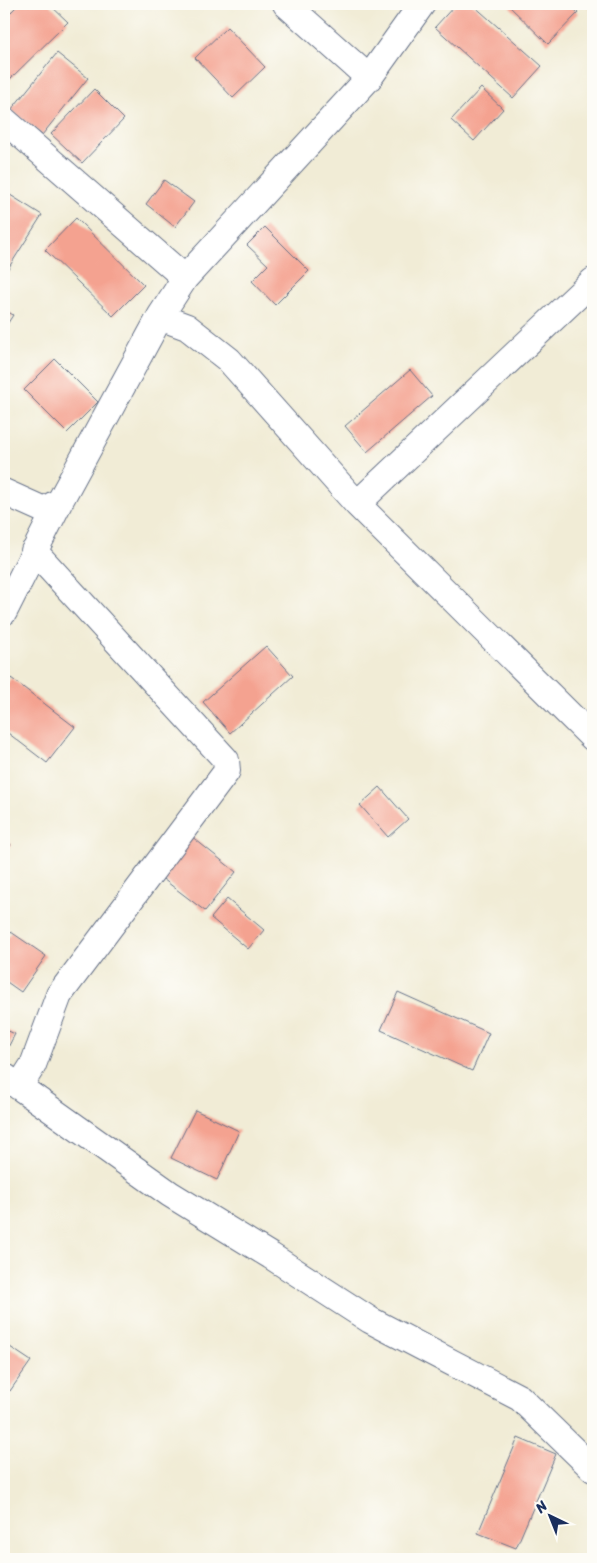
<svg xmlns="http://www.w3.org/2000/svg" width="597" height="1563" font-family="Sriracha,sans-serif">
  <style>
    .building { fill: #f4a290 }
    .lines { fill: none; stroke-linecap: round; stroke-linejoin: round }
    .minor-casing { stroke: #667188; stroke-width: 28 }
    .minor { stroke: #fff; stroke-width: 26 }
  </style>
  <rect width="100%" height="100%" fill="#fdfcf7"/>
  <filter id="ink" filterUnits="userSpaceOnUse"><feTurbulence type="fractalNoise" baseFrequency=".02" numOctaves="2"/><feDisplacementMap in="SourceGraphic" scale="10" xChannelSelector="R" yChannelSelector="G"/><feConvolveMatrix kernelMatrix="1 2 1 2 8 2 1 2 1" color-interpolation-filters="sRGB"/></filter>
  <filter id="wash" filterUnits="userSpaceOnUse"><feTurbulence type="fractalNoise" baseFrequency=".0096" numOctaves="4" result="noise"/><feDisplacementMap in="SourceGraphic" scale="20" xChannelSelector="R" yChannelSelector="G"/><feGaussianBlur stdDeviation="1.12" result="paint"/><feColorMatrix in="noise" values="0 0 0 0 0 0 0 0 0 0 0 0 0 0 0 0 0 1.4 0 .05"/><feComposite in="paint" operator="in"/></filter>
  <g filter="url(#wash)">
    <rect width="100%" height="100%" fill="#f1ecd6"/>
    <g id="blocks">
      <path class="building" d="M19,4H49L68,22L4,85V19Z
        M456,4H472L542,66L513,98L435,27Z
        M507,4H569L578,13L548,44Z
        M589,4H593V10L588,8Z
        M227,27L265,67L233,98L195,58Z
        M57,53L88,78L42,135L11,110Z
        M481,88L503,109L474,141L451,120Z
        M94,89L124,119L82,163L51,134Z
        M164,180L194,202L175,227L146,204Z
        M7,193L42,215L4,275V198Z
        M76,218L144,285L113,316L45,250Z
        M265,227L309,271L275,305L252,281L268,265L247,245Z
        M4,309L13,315L4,329Z
        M55,359L98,402L67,433L24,390Z
        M410,370L432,396L367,452L345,426Z
        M266,646L293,676L230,733L203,702Z
        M11,678L75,727L47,763L4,730V688Z
        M380,787L408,819L388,837L360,805Z
        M191,836L236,872L205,911L159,876Z
        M4,837L11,845L4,851Z
        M227,899L264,930L248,949L211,918Z
        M11,932L46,956L21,992L4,980V942Z
        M398,992L489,1033L472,1071L381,1030Z
        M4,1029L15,1034L4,1055Z
        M195,1110L239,1131L217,1180L171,1158Z
        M4,1343L31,1361L10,1391L4,1387Z
        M518,1438L556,1454L516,1548L478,1533Z"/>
    </g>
  </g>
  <g filter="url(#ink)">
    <use href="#blocks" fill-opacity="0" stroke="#667188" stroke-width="1"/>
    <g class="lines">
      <defs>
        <path id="minor" d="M286,4L369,78
          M4,120L185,278
          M161,315L168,320L187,327L229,360L357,504L593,738
          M4,492L44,510L60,501L161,315L185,278L369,78L422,4
          M357,504L593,281
          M4,612L60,501
          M4,1076L170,1194L271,1256L370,1320L520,1398L593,1469
          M19,1087L33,1065L59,995L227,771L226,760L34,551"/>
      </defs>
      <use href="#minor" class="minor-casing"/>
      <use href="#minor" class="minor"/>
    </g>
  </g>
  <rect width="597" height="1563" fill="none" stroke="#fdfcf7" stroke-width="20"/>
  <g transform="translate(550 1516) rotate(317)" stroke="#fdfcf7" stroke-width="4" paint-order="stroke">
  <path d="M0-4L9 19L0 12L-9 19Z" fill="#1b2f5e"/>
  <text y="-8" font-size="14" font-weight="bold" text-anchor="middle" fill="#1b2f5e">N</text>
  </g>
</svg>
